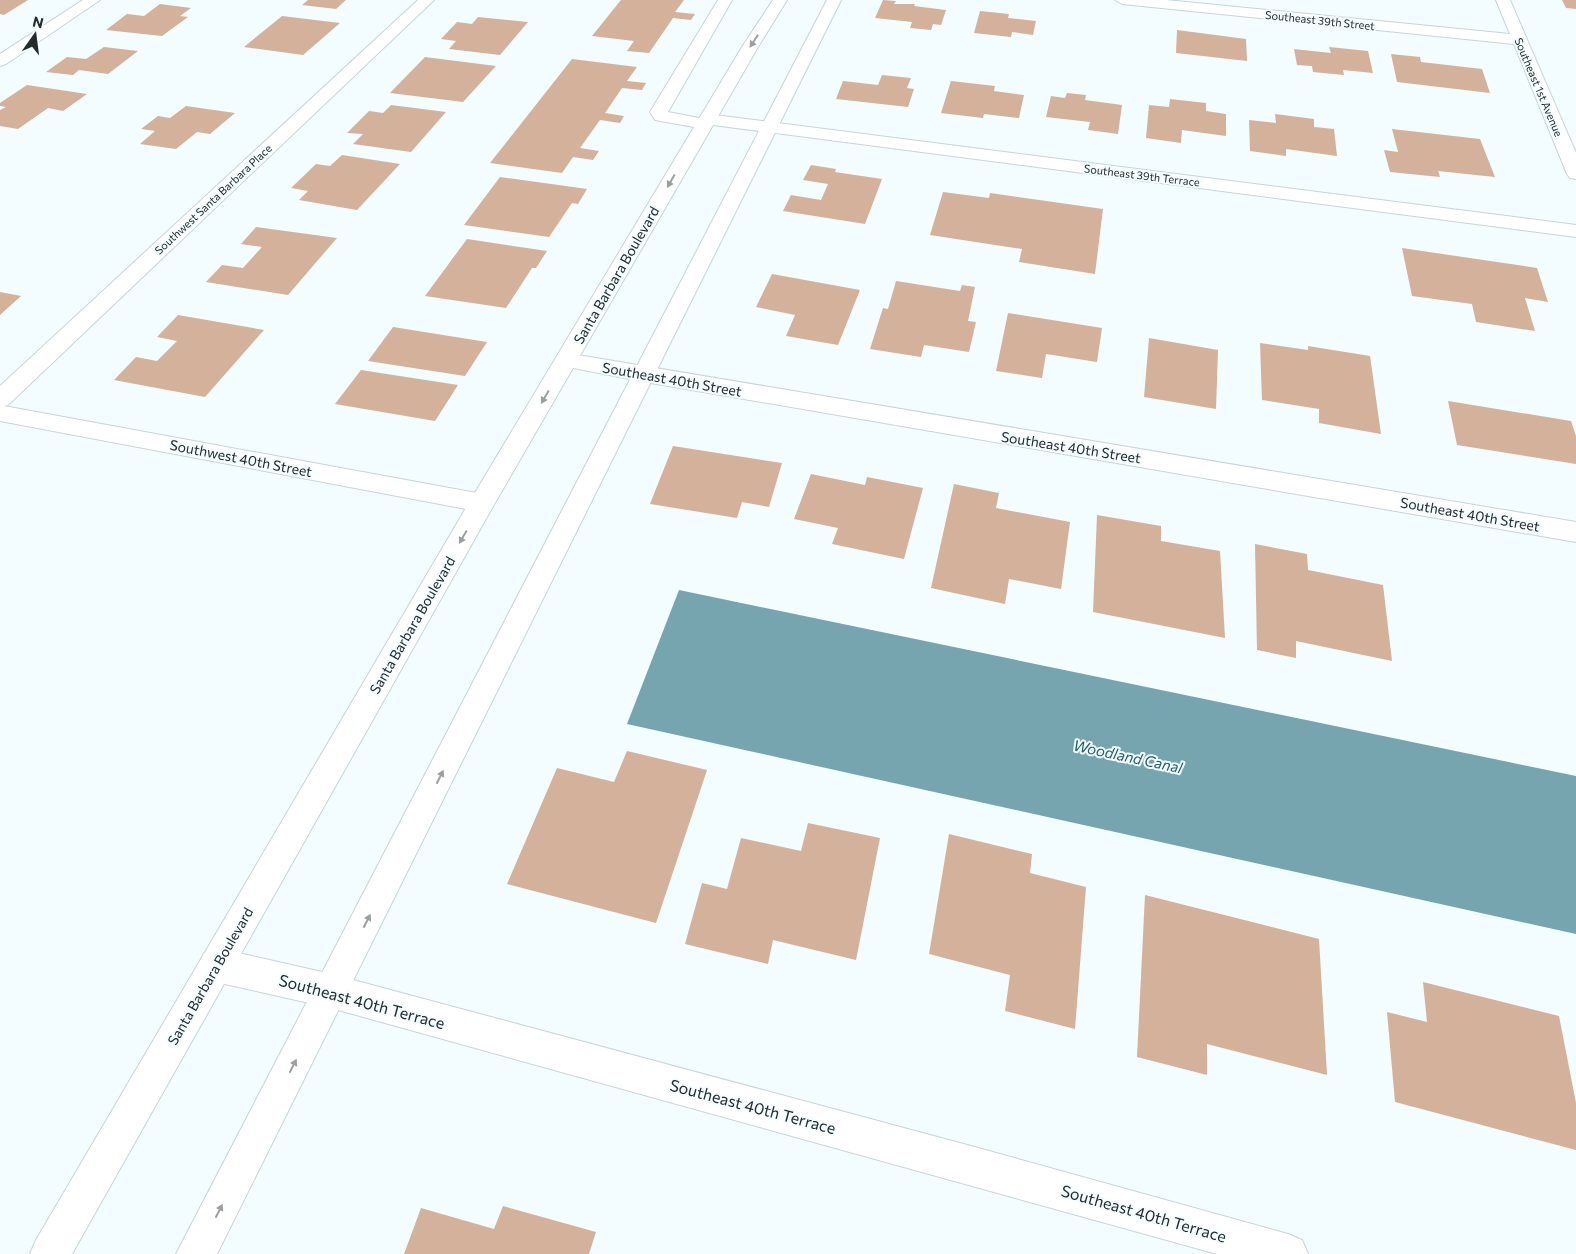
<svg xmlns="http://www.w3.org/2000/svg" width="1576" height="1254" font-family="Commissioner,sans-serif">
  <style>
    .water { fill: #77a5af }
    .building { fill: #d4b19a }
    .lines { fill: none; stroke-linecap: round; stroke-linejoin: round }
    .minor-casing { stroke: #c6d5d8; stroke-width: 2 }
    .major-casing { stroke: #c6d5d8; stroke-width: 2 }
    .minor { fill: #fff; fill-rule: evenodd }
    .major { fill: #fff; fill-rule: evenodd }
    .oneway { fill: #9c9fa0 }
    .labels { text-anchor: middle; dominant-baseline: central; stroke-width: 4; stroke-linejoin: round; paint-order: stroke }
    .far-street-label { font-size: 11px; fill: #242a2b; stroke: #f3fcfe }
    .street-label { font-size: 14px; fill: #242a2b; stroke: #f3fcfe }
    .water-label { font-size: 15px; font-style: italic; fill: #1d5d68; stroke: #f3fcfe }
    .near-street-label { font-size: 16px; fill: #242a2b; stroke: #f3fcfe }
  </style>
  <rect width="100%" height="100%" fill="#f3fcfe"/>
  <path class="water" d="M679,590L1576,776V934L627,724Z"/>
  <path class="building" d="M0,0H28L4,15L0,14Z
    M308,0H346L336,9L302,5Z
    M621,0H684L675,12L695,14L691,20L673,18L649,53L627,51L634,41L592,36Z
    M883,0L896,1L894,4H915L914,6L946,10L941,25L933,24L931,30L910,28L912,22L875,18Z
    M1562,0H1576V9L1566,8Z
    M160,4L191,8L180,16L188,17L162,36L106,30L127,14L144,16Z
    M980,11L1009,14L1008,18L1036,21L1033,35L1012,32L1011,37L974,33Z
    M282,16L340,23L303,55L244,47Z
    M478,17L528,22L500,55L449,49L456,41L441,39L457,22L472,24Z
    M1177,30L1246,39L1247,61L1176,53Z
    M104,47L138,51L108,74L79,70L73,75L46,72L67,57L86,59Z
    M1329,47L1368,51L1373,73L1343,70L1344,75L1313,72L1312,66L1297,65L1294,49L1331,53Z
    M1391,54L1420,57L1421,62L1482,69L1490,93L1397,82Z
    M425,57L496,66L463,102L390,93Z
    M572,59L637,67L627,81L646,83L642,90L622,88L605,113L624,116L620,123L600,120L580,148L599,151L593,160L573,157L562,173L490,163Z
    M882,75L911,78L907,88L914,89L908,107L836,99L843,81L878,85Z
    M951,81L995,86L994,91L1024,95L1019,118L984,114L983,118L941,113Z
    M27,85L87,94L63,111L48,108L18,129L0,126V110L6,107L0,106V103Z
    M1067,93L1086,95L1085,100L1122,105L1118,134L1088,130L1090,122L1046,117L1051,96L1065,98Z
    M1170,99L1206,103V111L1226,114V136L1182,130L1181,143L1146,138L1149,105L1169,107Z
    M391,105L446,112L411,152L353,144L363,134L347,133L369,111L383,113Z
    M186,106L235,113L210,134L197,132L176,149L140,144L155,131L141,129L158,116L170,118Z
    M1275,114L1314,119V127L1334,129L1337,156L1286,149V156L1250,151L1249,120L1276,123Z
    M1392,129L1480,139L1495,177L1438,171L1440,177L1390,172L1384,150L1398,152Z
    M342,155L400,164L357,210L299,200L308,191L291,188L316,164L330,166Z
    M811,165L836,169L835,172L882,179L865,224L783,211L791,195L821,200L828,184L803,180Z
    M500,177L587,189L578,204L572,203L549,237L464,225Z
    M943,192L989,198L990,193L1103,209L1095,274L1019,262L1022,249L930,235Z
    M256,227L337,238L288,295L206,282L222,265L243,268L262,247L241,244Z
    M467,239L547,251L536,268H532L506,308L425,296Z
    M1402,248L1537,268L1548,302L1525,298L1535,331L1476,322L1472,304L1412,296Z
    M772,274L860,290L838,345L786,336L795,315L756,307Z
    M896,281L960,291L962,285L975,287L968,321L976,322L969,352L924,345L921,357L870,349L883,308L888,309Z
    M0,292L21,296L0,315Z
    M1008,313L1102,328L1097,362L1046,354L1042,378L996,371Z
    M178,315L264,330L205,397L114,380L136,357L157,361L177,341L157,337Z
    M393,327L487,342L465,376L368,361Z
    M1149,338L1218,350L1216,409L1144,397Z
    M1260,343L1308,350V346L1370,356L1381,434L1319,423V409L1262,400Z
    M361,370L458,385L435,421L335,404Z
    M1448,401L1571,421L1576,436V464L1457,445Z
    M673,446L782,463L769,507L742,502L737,518L650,504Z
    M811,474L865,485L867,477L923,488L904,559L832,544L838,528L794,519Z
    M954,484L999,493L996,508L1070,522L1061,589L1009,579L1005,604L931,588Z
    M1097,515L1161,526V541L1220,551L1225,638L1093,612Z
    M1255,544L1307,554L1308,570L1383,585L1392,661L1296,641V658L1257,650Z
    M627,751L707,770L656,923L507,884L557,768L614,782Z
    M808,823L880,838L856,960L773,940L768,964L685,944L702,883L727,889L741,838L801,851Z
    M949,834L1032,854L1030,873L1086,887L1075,1029L1005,1011L1010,975L929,954Z
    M1145,895L1319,939L1327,1075L1207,1044V1075L1137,1057Z
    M1423,982L1559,1016L1576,1103V1150L1395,1102L1387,1012L1427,1022Z
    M503,1206L596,1232L589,1254H404L421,1208L494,1229Z"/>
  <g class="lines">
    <defs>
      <path id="minor" d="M83,0H100L6,64L0,66V54Z
        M418,0H434L8,405L4,406L482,494L491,496L494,503L491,510L482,512L0,421V386Z
        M718,0H732L668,112L699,118L707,114L1576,225V237L713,125L705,129L655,120L650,112Z
        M1115,0H1166L1510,34L1496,0H1510L1576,153V179L1570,178L1567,174L1514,44L1122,4Z
        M566,353L1576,522V542L645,382L558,365L555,360L558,355Z
        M216,948L331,974L982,1149L1288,1234L1302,1240L1308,1254H1217L331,1008L216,982L204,977L199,965L204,953Z"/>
      <path id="major" d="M773,0H787L758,47L491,510L72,1254H30L36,1240L473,496L742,47Z
        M827,0H841L217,1254H176Z"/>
    </defs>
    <use href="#minor" class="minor-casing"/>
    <use href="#major" class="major-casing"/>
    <use href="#minor" class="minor"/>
    <use href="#major" class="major"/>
  </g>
  <defs><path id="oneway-solid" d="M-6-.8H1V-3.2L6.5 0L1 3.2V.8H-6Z" transform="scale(1.25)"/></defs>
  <g class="oneway">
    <use href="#oneway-solid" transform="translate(754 41) rotate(123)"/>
    <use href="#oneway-solid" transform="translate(671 181) rotate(120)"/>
    <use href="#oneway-solid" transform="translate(545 397) rotate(120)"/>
    <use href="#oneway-solid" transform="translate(463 537) rotate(120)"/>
    <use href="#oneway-solid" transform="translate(440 777) rotate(-63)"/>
    <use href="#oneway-solid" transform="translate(367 921) rotate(-63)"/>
    <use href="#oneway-solid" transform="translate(293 1066) rotate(-63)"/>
    <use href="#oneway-solid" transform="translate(219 1211) rotate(-63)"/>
  </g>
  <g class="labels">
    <g class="far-street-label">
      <text transform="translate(1320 20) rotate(6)">Southeast 39th Street</text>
      <text transform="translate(1539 87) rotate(67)">Southeast 1st Avenue</text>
      <text transform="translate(1142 175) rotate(7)">Southeast 39th Terrace</text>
      <text transform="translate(213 199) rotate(-43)">Southwest Santa Barbara Place</text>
    </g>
    <g class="street-label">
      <text transform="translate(616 275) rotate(-60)">Santa Barbara Boulevard</text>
      <text transform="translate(672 379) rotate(10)">Southeast 40th Street</text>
      <text transform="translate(1071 447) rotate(9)">Southeast 40th Street</text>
      <text transform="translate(241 458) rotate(11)">Southwest 40th Street</text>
      <text transform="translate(1470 514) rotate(10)">Southeast 40th Street</text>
      <text transform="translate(412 625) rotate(-60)">Santa Barbara Boulevard</text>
      <text transform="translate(210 976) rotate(-60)">Santa Barbara Boulevard</text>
    </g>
    <g class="water-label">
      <text transform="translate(1128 756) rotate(12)">Woodland Canal</text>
    </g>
    <g class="near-street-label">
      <text transform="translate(362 1001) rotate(15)">Southeast 40th Terrace</text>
      <text transform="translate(753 1106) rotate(15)">Southeast 40th Terrace</text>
      <text transform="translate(1144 1213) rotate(16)">Southeast 40th Terrace</text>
    </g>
  </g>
  <g transform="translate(35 35) rotate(14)" stroke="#f3fcfe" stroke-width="4" paint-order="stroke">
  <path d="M0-4L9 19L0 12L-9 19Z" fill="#242a2b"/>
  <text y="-8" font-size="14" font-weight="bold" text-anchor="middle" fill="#242a2b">N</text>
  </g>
</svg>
